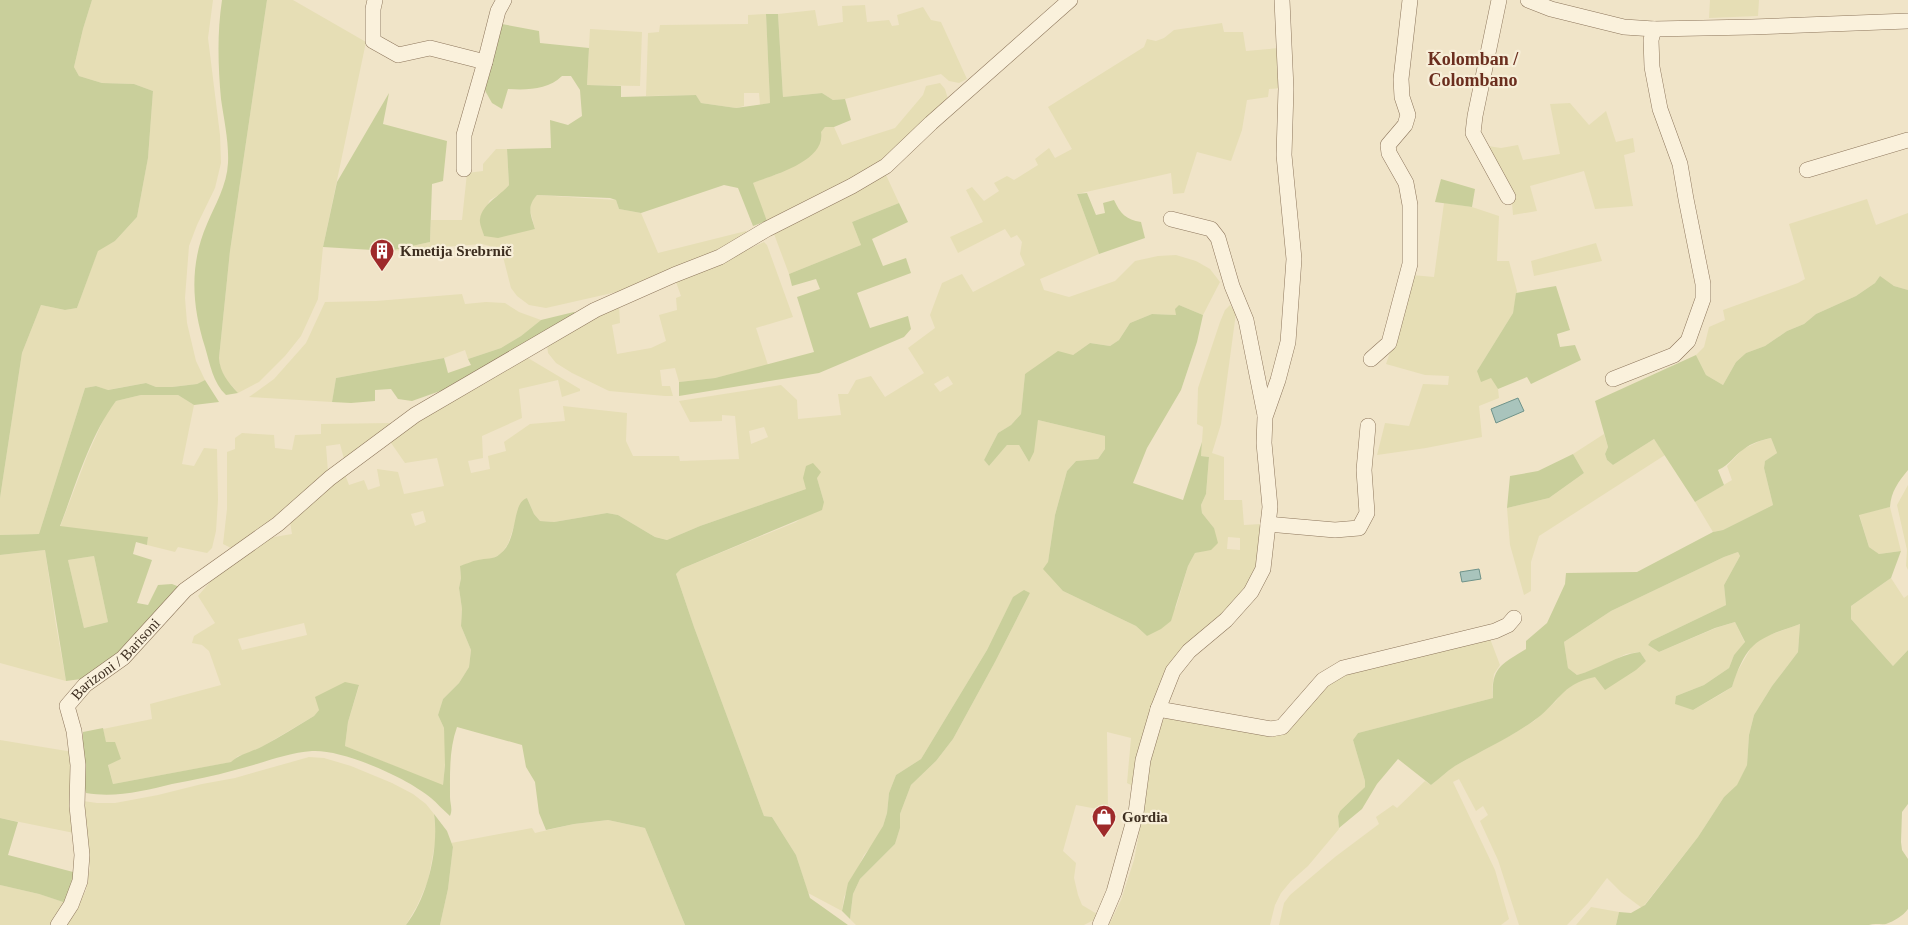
<svg xmlns="http://www.w3.org/2000/svg" width="1908" height="925" font-family="'Times New Roman',serif">
  <style>
    .farmland { fill: #e6deb5; fill-rule: evenodd }
    .green { fill: #c9cf9b; fill-rule: evenodd }
    .water { fill: #a9c4bc; stroke: #6f938a }
    .lines { fill: none; stroke-linecap: round; stroke-linejoin: round }
    .minor-casing { stroke: #8d765c; stroke-width: 16 }
    .minor { stroke: #faf1dc; stroke-width: 15 }
    .labels { text-anchor: middle; dominant-baseline: central; stroke-width: 4.5; stroke-linejoin: round; paint-order: stroke }
    .poi-label { font-size: 15px; font-weight: bold; fill: #3d2e20; stroke: #f7eed8; text-anchor: start }
    .street-label { font-size: 15px; fill: #3d2e20; stroke: #f7eed8 }
    .quarter-label { font-size: 18px; font-weight: bold; fill: #6b2e1e; stroke: #f7eed8 }
  </style>
  <rect width="100%" height="100%" fill="#f0e4c8"/>
  <path class="farmland" d="M92,0H213L208,38L220,135L221,163L215,188L197,225L189,246L185,298L187,323L196,361L205,380L197,384L172,387H156L146,383L107,390L96,386L85,388L39,534L0,535V498L22,353L41,305L65,310L77,308L98,250L115,241L137,217L148,158L153,91L134,84L102,83L79,76L74,67L83,29Z
    M267,0H293L366,42L323,247L318,299L301,336L285,356L259,382L238,393L225,378L220,368L219,358L230,251Z
    M1710,0H1759L1758,16L1709,18Z
    M865,5L867,22L889,20L892,26L899,25L897,15L923,7L931,20L941,22L967,79L959,83L949,81L941,74L845,99L833,100L822,93L783,97L778,14L815,10L818,26L843,22L842,6Z
    M766,14L770,103L760,105L759,93H744V106L736,108L701,103L696,95L646,96L648,33L659,32L660,25L748,24V15Z
    M1222,23L1224,32H1243L1246,51L1279,48L1282,88L1269,89L1268,97L1247,100L1242,130L1231,161L1197,152L1184,193L1173,194L1171,173L1077,194L1099,254L1040,279L1044,290L1069,297L1115,281L1135,261L1158,256L1176,255L1196,261L1210,269L1220,282L1203,315L1179,305L1176,315L1152,314L1130,323L1119,340L1110,346L1090,343L1073,355L1025,374L1021,414L1011,425L998,433L984,460L989,466L1007,445H1019L1029,462L1038,420L1105,436V449L1098,459L1076,461L1067,471L1055,515L1048,562L1063,591L1136,626L1147,636L1176,607L1188,566L1195,553L1203,551L1214,528L1202,513L1201,505L1206,494L1209,457L1201,456L1203,427L1197,424L1198,388L1220,322L1225,310L1230,305L1236,313L1221,424L1212,453L1224,457V500H1242L1244,525L1261,524L1254,578L1236,604L1193,639L1133,786L1127,783L1131,738L1107,732L1108,811L1076,805L1063,851L1076,863L1074,878L1078,895L1082,905L1097,914L1094,920L1084,925H856L850,919L853,894L860,879L895,844L900,828V814L911,785L936,761L953,739L995,662L1030,593L1013,598L987,650L921,759L896,775L889,793L887,813L883,826L875,842L864,855L844,897L842,911L808,893L796,855L772,817L764,816L694,627L676,574L681,569L796,522L824,502L817,478L806,489L700,526L667,540L655,537L618,515L607,513L554,522L540,521L534,514L527,498L516,520L508,544L501,554L491,559L479,560L460,566L461,578L459,588L462,609L461,626L471,650L469,667L459,683L443,699L438,715L444,728L446,752L443,786L345,746L348,722L359,686L319,710L314,716L265,745L249,753L238,756L232,762L113,784L108,764L121,759L106,743L103,729L152,719L150,704L221,685L209,651L202,645L192,643L194,636L215,623L198,596L215,576L268,538L292,534L290,522L344,472L349,485L364,480L368,490L380,486L377,469L398,472L404,494L444,486L437,458L405,463L389,440L473,386L528,358L580,389V391L562,397L558,380L519,389L522,418L482,436L483,458L468,461L471,473L490,469L488,456L506,451L504,442L530,424L565,421L563,406L627,413L626,441L633,456H679L680,461L739,459L735,416L722,415V421L690,422L679,401L781,385L797,400L798,419L841,415L838,394H848L856,380L871,376L885,397L924,373L908,348L935,328L930,315L942,283L962,274L973,292L1025,265L1020,254L1022,242L1017,235L1011,238L1005,229L958,253L950,237L983,222L966,190L972,187L984,201L999,191L994,183L1007,176L1014,180L1038,165L1035,159L1049,148L1055,158L1072,149L1048,107L1144,47L1147,39L1156,41L1164,38L1174,30ZM948,376L953,384L940,392L934,384ZM764,427L768,437L751,444L749,431ZM423,511L426,522L415,526L411,514ZM1228,537L1240,538V550L1227,549ZM304,623L307,635L242,650L238,639Z
    M590,29L642,32L640,86L587,85Z
    M940,83L945,89L948,99L878,163L857,176L767,221L752,183L780,173L825,127H834L842,145L895,128L923,95L926,86Z
    M1570,103L1589,125L1606,111L1616,142L1633,138L1635,152L1624,155L1633,206L1595,209L1584,171L1530,186L1537,211L1513,215L1512,203L1481,145L1501,148L1518,145L1523,160L1560,154L1550,104Z
    M496,149H507L509,185L502,193L490,200L480,219L484,236L535,229L530,210L531,201L537,195L616,200L619,209L641,213L658,253L746,231L750,235L719,251L621,291L546,308L529,305L517,296L511,288L501,249L482,244L389,251L430,242L431,220H462L467,173L483,171V164Z
    M886,175L899,203L852,222L861,245L789,274L774,234L838,199Z
    M1867,199L1876,225L1908,213V290L1894,286L1880,277L1875,283L1856,296L1816,314L1804,324L1787,331L1765,346L1746,353L1736,362L1723,385L1706,375L1696,355L1704,347L1709,327L1725,320L1723,310L1798,283L1805,279L1789,224Z
    M1444,203L1472,207L1499,216L1497,261H1509L1517,291L1513,313L1477,371L1491,377L1498,389L1499,398L1479,406L1482,437L1426,448L1377,455L1385,423L1409,426L1423,384L1448,385L1449,376L1425,375L1386,364L1397,332L1412,275L1434,277Z
    M764,242L767,245L793,317L756,328L768,365L715,378L679,382L675,368L660,370L662,386H670L673,396H665L609,391L572,373L556,363L548,353L547,345L619,305L620,323L612,325L617,354L651,348L666,341L659,315L677,310L676,298L681,296L676,282Z
    M1596,243L1602,261L1534,276L1531,261Z
    M462,294L465,304L486,302L505,303L519,312L541,320L521,336L501,348L468,359L465,350L444,358L336,378L332,402L249,397L274,379L306,343L325,302L376,301Z
    M141,395H178L194,405L182,464L194,466L204,448L217,449L218,500L216,531L212,548L207,553L178,547L175,552L147,545L148,537L60,527L87,456L106,414L116,401Z
    M393,423L344,459L340,444L326,446L328,472L292,503L241,543L231,548L223,544L227,509V452L235,449V438L242,433L274,435L275,448L292,450L295,435L321,434V424Z
    M1604,434L1608,447L1605,454L1607,460L1613,465L1654,439L1665,455L1539,536L1531,562V591L1524,595L1510,545L1507,508L1549,498L1584,473L1573,454Z
    M1771,438L1777,453L1765,461L1764,468L1773,505L1723,530L1713,532L1695,502L1732,480L1727,466L1743,449L1760,441Z
    M1908,485V570L1906,566L1907,550L1897,505Z
    M1890,507L1901,551L1879,554L1869,547L1859,514Z
    M45,550L56,625L66,681L0,663V555Z
    M1738,552L1740,556L1724,585L1726,605L1651,641L1648,645L1659,652L1716,628L1735,622L1745,643L1734,655L1729,668L1704,685L1676,696L1693,710L1721,694L1732,687L1736,674L1752,646L1761,638L1800,624L1798,652L1772,686L1754,715L1749,735L1747,765L1737,786L1724,797L1698,837L1642,908L1622,893L1607,878L1588,903L1567,925H1519L1498,860L1480,821L1488,815L1483,806L1476,811L1459,779L1453,782L1495,870L1509,919L1501,925H1279L1284,903L1290,895L1335,857L1379,824L1376,817L1393,805L1397,808L1425,781L1431,785L1453,767L1513,734L1534,721L1556,701L1562,692L1579,681L1646,661L1640,652L1626,654L1594,670L1577,675L1568,668L1564,642L1611,611L1724,557Z
    M94,556L108,622L84,628L68,560Z
    M1891,578L1904,598L1908,595V650L1893,666L1851,619V606Z
    M1489,636L1500,665L1494,674L1492,689L1493,698L1358,733L1353,740L1365,781V787L1340,811L1338,816L1339,829L1308,866L1291,881L1281,893L1275,905L1270,925H1109L1121,900L1134,860L1143,813L1149,765L1163,720L1167,718L1274,734L1334,677Z
    M0,740L73,752L74,833L0,818Z
    M309,757L324,758L351,766L392,783L413,794L426,804L434,814L436,838L428,881L417,906L406,925H67L86,890L90,868L83,801L97,803H115L158,795L202,784L235,778Z
    M608,820L645,828L685,925H440L448,889L453,847L451,843L532,828L535,833L574,824Z
    M0,885L39,894L66,903L52,925H0Z
    M1591,907L1619,912L1616,925H1576Z"/>
  <path class="green" d="M0,0H92L83,29L74,67L79,76L102,83L134,84L153,91L148,158L137,217L115,241L98,251L77,308L65,310L41,305L22,353L0,498Z
    M222,0H267L230,251L219,358C220,373 228,382 238,393L226,395C213,383 210,364 205,347C192,306 189,265 207,224C215,205 227,185 228,163C229,142 224,120 221,99C218,66 217,33 222,0Z
    M766,14H778L783,97L822,93L833,100L845,99L851,120L834,127H825L821,132C826,161 774,175 753,183L767,221L753,226L738,188L724,185L641,213L619,209L616,200L610,198L537,195C526,207 531,215 535,229L498,238L484,236C483,231 479,224 480,219C482,204 500,196 509,185L507,149L551,148L550,120L568,125L582,116L580,90L571,76H562C548,90 527,90 508,89L502,109L492,103L483,87L502,24L539,31L540,43L589,48L587,85L621,86V97L696,95L701,103L736,108L770,103Z
    M389,93L383,124L447,141L443,181L432,184L430,242L389,251L323,247L337,182Z
    M1441,179L1475,189L1472,207L1435,202Z
    M1087,193L1096,215L1105,213L1103,203L1114,200C1120,213 1126,220 1141,222L1145,238L1099,254L1077,194Z
    M899,203L908,222L872,239L883,266L906,258L911,273L857,293L870,328L908,316L911,329L904,337L819,373L679,396V382L715,378L814,352L797,297L820,289L816,279L792,286L789,274L861,245L852,222Z
    M1880,276L1894,286L1908,290V470C1898,482 1891,492 1890,507L1859,515L1869,547L1879,554L1901,551L1891,578L1851,606V619L1893,666L1908,650V804L1902,812L1901,842L1902,850L1908,859V909C1903,916 1894,921 1886,924C1881,925 1875,923 1869,925H1616L1619,912L1631,913L1645,905L1698,837L1724,797L1737,785L1747,765L1749,735L1754,715L1772,686L1798,652L1800,624C1757,639 1747,641 1732,687L1693,710L1675,704L1676,696L1704,685L1729,668L1734,655L1745,642L1735,622L1715,628L1659,652L1648,645L1651,641L1726,605L1724,585L1740,556L1738,552L1724,557L1611,611L1564,642L1568,668L1577,675C1599,669 1617,655 1640,652L1646,661L1636,670L1605,690L1595,677C1560,684 1559,704 1532,722C1507,739 1481,751 1455,766C1447,771 1439,779 1431,785L1398,759L1377,784L1362,809L1339,828L1338,816L1340,811L1365,787V781L1353,740L1358,733L1493,698C1491,667 1502,664 1526,649V641L1547,623L1565,584L1566,573L1637,572L1713,532L1723,530L1773,505L1764,468L1765,461L1777,453L1771,438C1762,440 1751,443 1744,449C1733,456 1731,464 1718,470L1724,485L1695,502L1654,439L1613,465L1607,460L1605,454L1608,447L1595,401L1696,355L1706,375L1723,385L1736,362L1746,353L1765,346L1787,331L1804,324L1816,314L1856,296L1875,283Z
    M1556,286L1570,330L1557,334L1560,347L1575,345L1581,360L1531,384L1527,377L1498,389L1491,378L1481,382L1477,371L1513,313L1516,293Z
    M1179,305L1203,315L1197,342L1181,390L1147,448L1133,483L1183,500L1202,442L1201,456L1209,457L1206,494L1201,505L1202,513L1214,528L1218,543L1211,550L1195,553L1188,566L1171,621L1161,629L1147,636L1136,626L1063,591L1043,569L1048,562L1055,515L1067,471L1076,461L1098,459L1105,449V436L1038,420L1034,452L1029,462L1019,445H1007L989,466L984,460L998,433L1011,425L1021,414L1025,374L1058,351L1073,355L1090,343L1110,346L1119,340L1130,323L1152,314L1176,315L1175,309Z
    M574,312L577,315L443,390L412,401L398,399L391,389L375,390V401L351,403L332,402L336,378L444,358L448,373L471,365L468,359L501,348L521,336L541,320Z
    M205,380L219,402L194,405L178,395H141L116,401C89,437 76,485 60,526L148,537L147,545L136,542L133,554L152,560L137,603L148,605L158,585L172,584L187,590L134,646L81,679L66,681L45,550L0,555V535L39,534L85,388L96,386L108,390L146,383L156,387H172L197,384ZM94,556L108,622L84,628L68,560Z
    M1573,454L1584,473L1549,498L1507,508L1510,476L1538,471Z
    M813,463L821,472L817,478L824,502L822,510L681,569L676,574L694,627L764,816L772,817L796,855L810,898L848,925H685L645,828L608,820L574,824L546,830L539,813L535,782L526,767L522,745L457,727C449,749 450,774 450,797C450,804 453,809 450,816C443,810 437,803 431,798C407,778 343,749 312,751C286,753 260,764 235,770C214,776 193,780 172,784C144,791 115,798 86,793L83,780V732L103,728L106,742H115L121,759L108,765L113,784L231,762C240,754 252,752 263,746C280,737 297,726 314,716L319,710L315,697L345,682L359,685L348,722L345,746L443,785L445,765L444,728L438,715L443,699L459,683L469,667L471,650L461,626L462,609L459,588L461,578L460,566C466,564 472,561 478,560C486,558 493,560 500,554C519,540 511,503 527,498L534,514L540,521L554,522L607,513L618,515L655,537L667,540L700,526L806,489L803,478L806,466Z
    M1024,590L1030,593L995,662L953,739L936,761L911,785L900,814V828L895,844L860,879L853,894L850,919L842,911L848,883L883,826L887,813L889,793L896,775L921,759L987,650L1013,597Z
    M434,814L447,831L453,847L448,889L440,925H406C428,897 439,848 434,814Z
    M0,818L18,822L8,855L77,873L66,903L39,894L0,885Z"/>
  <path class="water" d="M1518,398L1524,411L1496,423L1491,409Z
    M1479,569L1481,579L1462,582L1460,572Z"/>
  <g class="lines">
    <defs>
      <g id="minor">
        <path d="M375,0L373,9V41L398,55L430,48L485,62L498,11L504,0"/>
        <path d="M1499,0L1475,116L1473,133L1508,197"/>
        <path d="M1528,0L1551,9L1624,27L1654,29L1752,27L1908,21"/>
        <path d="M464,169V135L485,62"/>
        <path d="M1807,170L1908,140"/>
        <path d="M1171,219L1211,229L1218,238L1232,286L1246,320L1265,415"/>
        <path d="M1371,359L1389,343L1410,264V205L1406,183L1389,153L1388,145L1405,125L1408,115L1402,97L1401,79L1410,0"/>
        <path d="M1613,379L1674,355L1688,341L1703,299V284L1686,199L1680,164L1660,109L1652,67L1651,40L1654,29"/>
        <path d="M1268,524L1335,530L1359,528L1367,513L1364,470L1368,426"/>
        <path d="M1158,709L1271,729L1282,727L1323,680L1343,668L1495,631L1508,625L1514,618"/>
        <path id="s1" d="M58,925L71,905L80,881L82,855L77,806L78,765L74,731L67,706L85,685L123,658L185,590L278,524L330,478L415,415L595,310L674,275L720,257L767,229L852,186L886,166L931,123L1070,0"/>
        <path d="M1100,925L1114,892L1136,813L1143,760L1158,709L1173,671L1189,651L1226,620L1251,592L1263,569L1270,507L1264,443L1265,417L1278,380L1288,342L1294,259L1284,155L1286,89L1282,0"/>
      </g>
    </defs>
    <use href="#minor" class="minor-casing"/>
    <use href="#minor" class="minor"/>
  </g>
  <defs>
    <symbol id="building-pin" viewBox="-11 -11 22 30"><path d="M0 17L-7.5 6A9.5 9.5 0 1 1 7.5 6Z" fill="#9e2a2b" stroke="#f7eed8"/><path d="M-4-6H4V6H1V3H-1V6H-4ZM-2.5-4.3h1.7v1.8h-1.7ZM.8-4.3h1.7v1.8H.8ZM-2.5-1h1.7V.8h-1.7ZM.8-1h1.7V.8H.8Z" fill="#fff"/></symbol>
    <symbol id="shop-pin" viewBox="-11 -11 22 30"><path d="M0 17L-7.5 6A9.5 9.5 0 1 1 7.5 6Z" fill="#9e2a2b" stroke="#f7eed8"/><path d="M-5-2.5h2.3a2.7 3.5 0 0 1 5.4 0H5L5.5 6h-11ZM-1.5-2.5h3a1.5 2.3 0 0 0-3 0Z" fill="#fff"/></symbol>
  </defs>
  <g fill-rule="evenodd">
    <use href="#building-pin" x="368" y="237" width="28" height="38"/>
    <use href="#shop-pin" x="1090" y="803" width="28" height="38"/>
  </g>
  <g class="labels">
    <g class="poi-label">
      <text x="400" y="251">Kmetija Srebrnič</text>
      <text x="1122" y="817">Gordia</text>
    </g>
    <g class="street-label">
      <text stroke="none"><textPath href="#s1" startOffset="294">Barizoni / Barisoni</textPath></text>
    </g>
    <g class="quarter-label">
      <text x="1473" y="59">Kolomban /<tspan x="1473" dy="21">Colombano</tspan></text>
    </g>
  </g>
</svg>
